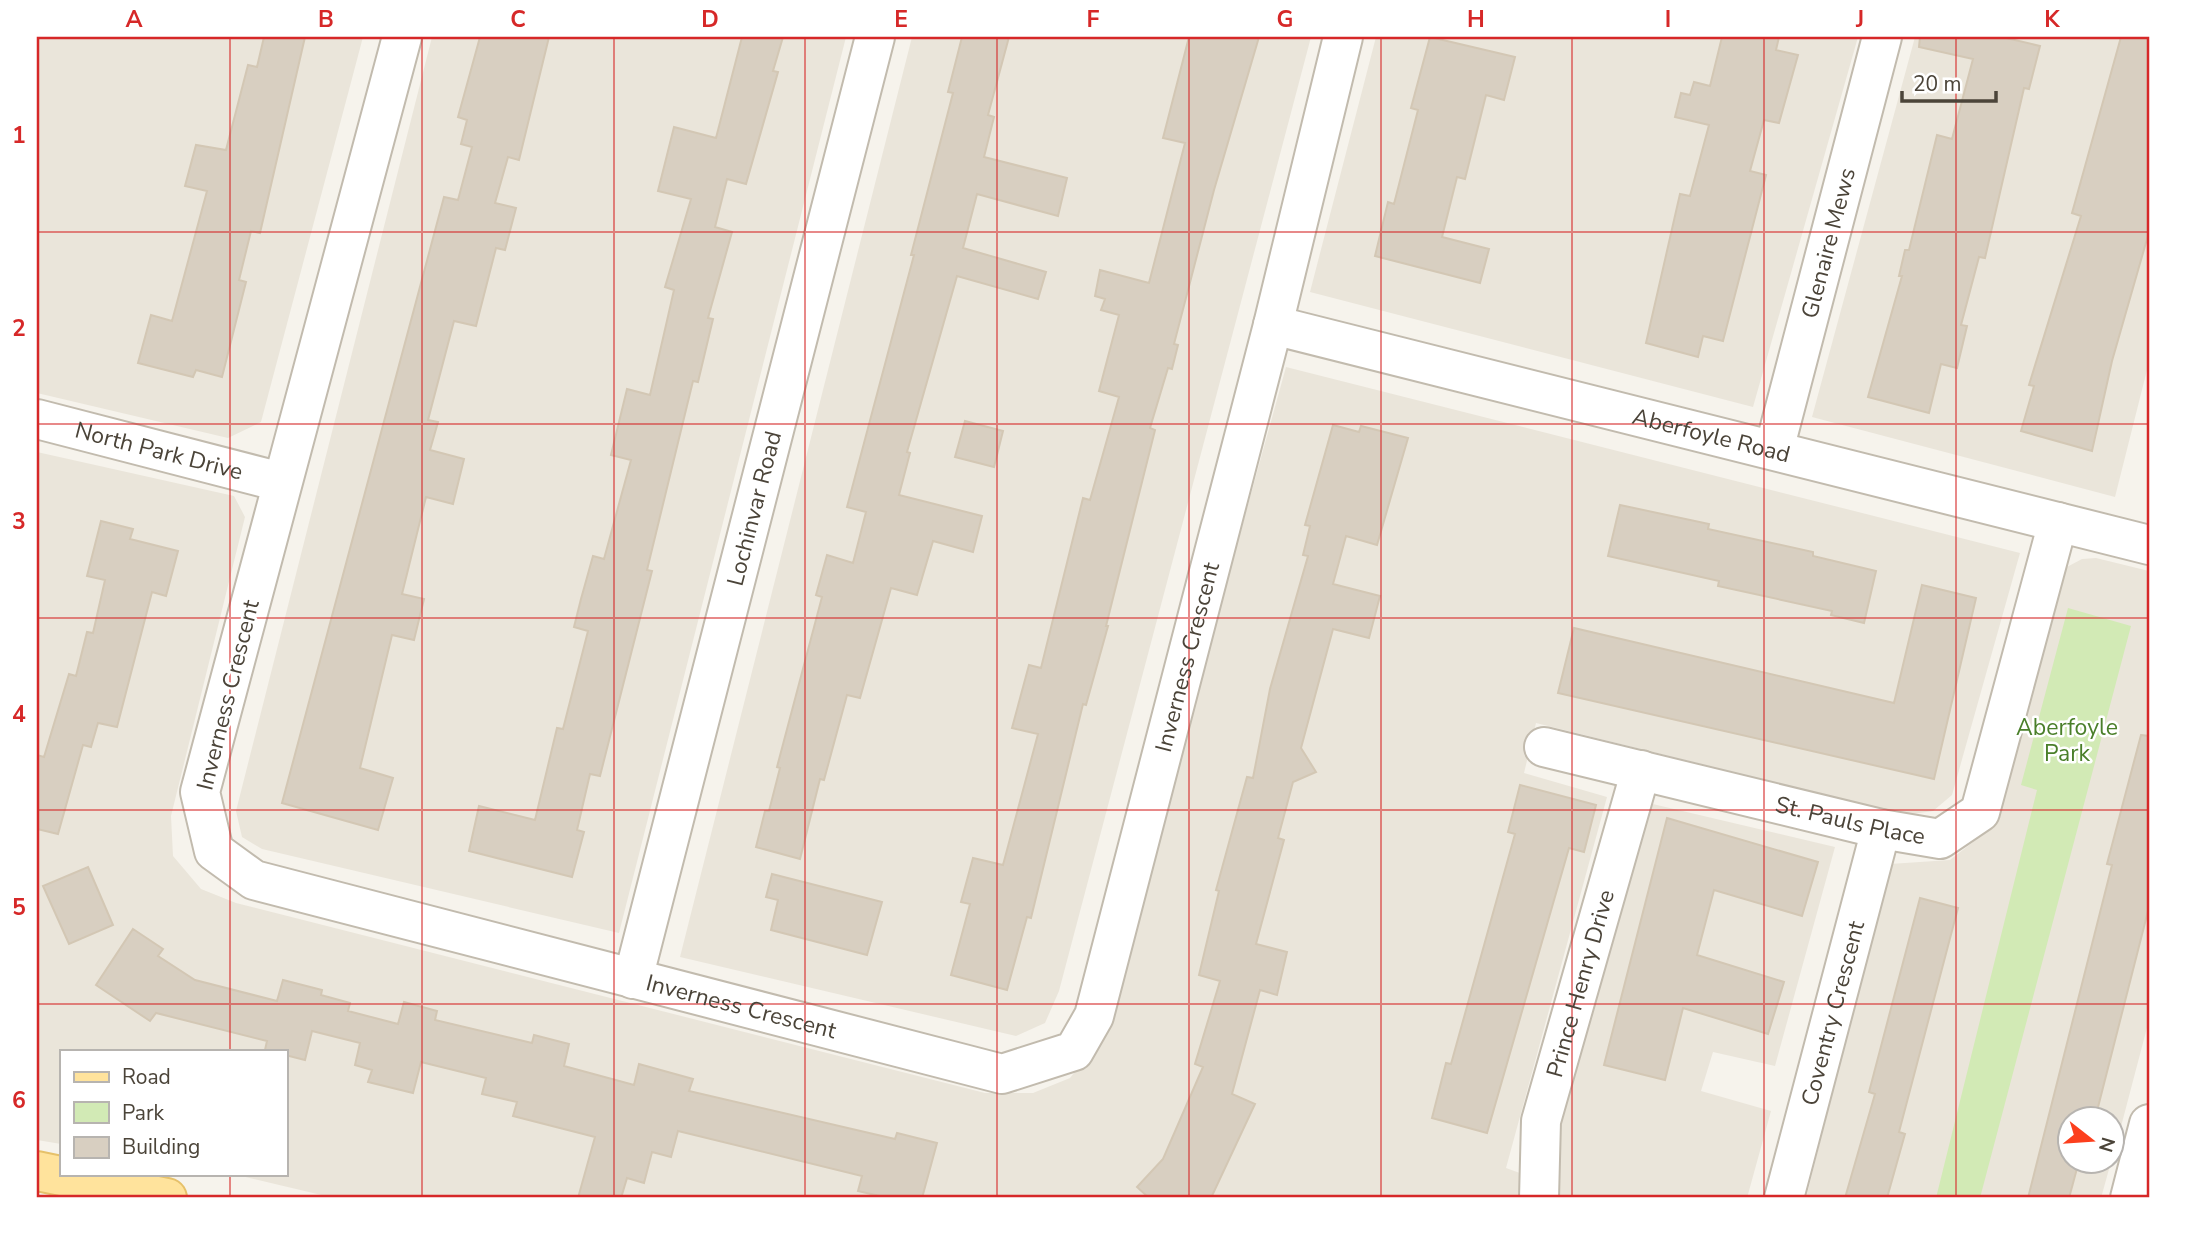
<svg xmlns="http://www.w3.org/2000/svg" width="2186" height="1235" font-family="'Nunito Sans',sans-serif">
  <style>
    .residential { fill: #eae5da }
    .green { fill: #d2eab5 }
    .building { fill: #d8cfc1; stroke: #d3c7b4; stroke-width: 2 }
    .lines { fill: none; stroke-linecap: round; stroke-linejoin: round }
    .minor-casing { stroke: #c2bbae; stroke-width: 42 }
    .major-casing { stroke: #e6c16a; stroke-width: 42 }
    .minor { stroke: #fff; stroke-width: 38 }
    .major { stroke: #ffe39c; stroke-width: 38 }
    .grid { fill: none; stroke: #d62828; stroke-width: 2; stroke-opacity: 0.55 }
    .labels { text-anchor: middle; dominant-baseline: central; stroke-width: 5; stroke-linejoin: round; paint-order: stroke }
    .street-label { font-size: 23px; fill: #4b4439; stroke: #fff }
    .park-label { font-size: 23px; fill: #4a7f2a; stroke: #fff }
    .neatline { fill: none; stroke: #d62828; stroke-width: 2.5 }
    .grid-label { font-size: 23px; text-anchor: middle; font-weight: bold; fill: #d62828 }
  </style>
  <rect width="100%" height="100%" fill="#f6f3ec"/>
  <path class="residential" d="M37,37H363L261,422L228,438L37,393Z
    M432,37H846L619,933L262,849L242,837L236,811Z
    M912,37H1311L1059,991L1045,1023L1016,1036L680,957Z
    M1376,37H1858L1753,407L1310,292Z
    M1915,37H2149V362L2115,497L1812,417Z
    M1286,367L2020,553L1952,795L1933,811L1906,815L1536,723L1524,773L1607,797L1506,1168L1536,1179L1640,801L1835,847L1775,1066L1713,1052L1701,1091L1771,1111L1747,1198H334L233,1174H285V1051H61V1144L37,1140V452L234,496L245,517L171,816L173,856L201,889L236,903L985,1093H1033L1070,1078L1100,1041Z
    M2096,558L2149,571V1020L2113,1157L2112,1120H2070V1162H2111L2101,1198H1806L1890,864L1950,860L1982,835L2002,800L2065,568L2082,559Z"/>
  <path class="green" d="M2068,608L2131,626L1980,1198H1936L2037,790L2021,785Z"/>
  <path class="building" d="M264,37H305L260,233L251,231L239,280L246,282L222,377L196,370L193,377L138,363L151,315L172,321L207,191L185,186L196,145L226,150L248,65L257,67Z
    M480,37H549L519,160L508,157L495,203L516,208L505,250L496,248L476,326L454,321L428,420L438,422L430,450L464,459L453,504L426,497L402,594L424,599L414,640L392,635L360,768L393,778L378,830L282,803L444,197L458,200L472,147L461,144L467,120L458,117Z
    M742,37H783L773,71L778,72L746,184L727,179L715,227L732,232L708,318L713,319L698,382L693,381L647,570L652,571L600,776L590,774L577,830L584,832L572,877L469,851L479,806L535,820L557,728L563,729L588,631L574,627L581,599L593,556L604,559L631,460L611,455L627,389L650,395L674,290L665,287L691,199L658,191L674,127L716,138Z
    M962,37H1009L988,115L994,117L984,157L1067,178L1058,216L977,194L963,248L1046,272L1038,299L957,276L907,452L910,453L899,495L982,516L973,552L933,541L917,595L891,588L860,698L847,695L824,780L820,779L800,859L756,847L765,811H769L780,768L777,767L822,597L816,595L827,555L853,563L866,512L847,507L914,255H911L953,93L948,92Z
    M1189,37H1259L1214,190L1174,344L1178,345L1172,369L1168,368L1150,428L1155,430L1106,626H1108L1086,705L1083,704L1031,918L1027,917L1007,990L951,975L970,904L961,902L973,858L1003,865L1038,734L1012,728L1029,665L1041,668L1083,498L1090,500L1119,397L1099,391L1119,315L1101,310L1105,299L1095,296L1100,270L1149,283L1185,143L1163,138Z
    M1430,37L1515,57L1504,100L1486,95L1465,179L1457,177L1442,237L1489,249L1480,283L1375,256L1388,202L1394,204L1418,110L1411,108Z
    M1722,37H1779L1776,50L1798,55L1779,123L1764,120L1750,171L1766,175L1723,341L1703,336L1698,357L1646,343L1680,194L1690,196L1709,125L1675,117L1681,93L1690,95L1694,82L1710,86Z
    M1920,37H2002L2040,46L2029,89L2024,88L1985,258L1979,257L1961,325L1967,326L1957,368L1941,364L1929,413L1868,397L1902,276H1899L1905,250H1909L1937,135L1952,139L1973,59L1919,47Z
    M2121,37H2149V232L2112,361L2092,451L2021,431L2034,386L2029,385L2081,216L2072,213Z
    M965,421L1003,431L994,467L955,457Z
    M1333,425L1359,432L1361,426L1408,438L1377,545L1346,536L1333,584L1380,596L1369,638L1333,629L1301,748L1316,772L1293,782L1278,838L1284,840L1256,944L1287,952L1277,995L1260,990L1232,1094L1255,1104L1211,1198H1149L1137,1187L1163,1159L1203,1067L1195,1064L1220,981L1199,975L1219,891L1216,890L1247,777L1253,778L1270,689L1308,556L1303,555L1310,526L1305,525Z
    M1620,505L1709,524L1708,529L1813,552V556L1876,571L1864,623L1831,615L1832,611L1718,586L1719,581L1608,556Z
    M101,521L133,529L130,539L178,551L166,596L152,592L117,727L98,723L91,747L83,745L58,834L37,829V755L44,757L69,674L76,676L87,632L93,633L105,580L87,576Z
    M1922,585L1976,598L1934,779L1558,693L1574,628L1894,703Z
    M2141,735L2149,736V907L2095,1119H2070V1161H2079L2069,1198H2028L2112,865L2107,864Z
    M1520,785L1596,805L1584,852L1569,848L1487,1133L1432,1118L1446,1063L1451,1064L1515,834L1508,832Z
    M1667,818L1818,862L1802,916L1714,890L1697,955L1784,982L1768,1034L1683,1008L1665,1080L1604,1065Z
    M88,867L113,925L69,944L43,886Z
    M772,874L882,902L867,955L771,930L778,900L766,897Z
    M1920,898L1958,908L1899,1132L1905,1134L1887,1198H1845L1875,1094L1869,1092Z
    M133,929L163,949L158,956L195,980L277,1001L283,980L322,990L321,995L350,1003L348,1011L398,1024L404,1002L437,1011L435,1020L532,1043L534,1035L569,1044L564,1066L634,1085L639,1064L693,1079L689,1091L895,1139L897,1133L937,1143L922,1198H888L858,1191L862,1176L678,1131L671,1157L652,1152L644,1183L627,1178L621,1198H578L595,1137L513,1116L517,1102L482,1094L486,1078L421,1062L413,1093L368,1082L372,1070L355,1065L360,1043L312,1031L305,1060L285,1055V1051L265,1050L267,1041L156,1013L150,1021L96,985Z"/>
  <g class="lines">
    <defs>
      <g id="minor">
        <path id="s1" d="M402,37L200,792L214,851L254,880L1002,1074L1074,1051L1094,1016L1273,325L1343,37"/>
        <path id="s2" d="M1273,325L2149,545"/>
        <path id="s3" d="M37,419L281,482"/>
        <path id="s4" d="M1774,450L1882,37"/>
        <path id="s5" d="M1544,747L1881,829L1940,839L1980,812L2058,522"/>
        <path id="s6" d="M633,979L875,37"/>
        <path id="s7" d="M1539,1198L1541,1121L1641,770"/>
        <path id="s8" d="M1784,1198L1881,829"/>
        <path d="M2130,1198L2149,1124"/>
      </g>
      <path id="major" d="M37,1171L167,1198"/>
    </defs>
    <use href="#minor" class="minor-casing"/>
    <use href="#major" class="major-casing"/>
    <use href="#minor" class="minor"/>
    <use href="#major" class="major"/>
  </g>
  <path class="grid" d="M230,37V1051M422,37V1198M614,37V1198M805,37V1198M997,37V1198M1189,37V1198M1381,37V1198M1572,37V1198M1764,37V1198M1956,37V1198M37,232H2149M37,424H2149M37,618H2149M37,810H2149M37,1004H2149M230,1174V1198"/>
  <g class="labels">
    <g class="street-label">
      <text stroke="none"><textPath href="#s4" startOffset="214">Glenaire Mews</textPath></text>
      <text stroke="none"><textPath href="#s2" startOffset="452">Aberfoyle Road</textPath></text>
      <text stroke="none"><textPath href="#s3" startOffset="126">North Park Drive</textPath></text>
      <text stroke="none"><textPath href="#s6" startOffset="486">Lochinvar Road</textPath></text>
      <text stroke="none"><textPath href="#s1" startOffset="2151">Inverness Crescent</textPath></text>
      <text transform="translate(228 695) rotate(-76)">Inverness Crescent</text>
      <text stroke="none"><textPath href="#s5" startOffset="315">St. Pauls Place</textPath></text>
      <text stroke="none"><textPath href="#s7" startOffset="220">Prince Henry Drive</textPath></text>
      <text stroke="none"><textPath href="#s1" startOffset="1395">Inverness Crescent</textPath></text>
      <text stroke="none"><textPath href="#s8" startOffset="191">Coventry Crescent</textPath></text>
    </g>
    <g class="park-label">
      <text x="2067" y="727">Aberfoyle<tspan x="2067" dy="26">Park</tspan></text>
    </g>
  </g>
  <rect width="2186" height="1235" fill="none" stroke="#ffffff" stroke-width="77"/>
  <rect x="60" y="1050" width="228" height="126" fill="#ffffff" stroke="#b7b4b0" stroke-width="2"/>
  <rect x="74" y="1072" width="35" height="10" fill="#ffe39c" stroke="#b7b4b0" stroke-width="2"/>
  <text x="122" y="1084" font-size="21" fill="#4b4439">Road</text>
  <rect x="74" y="1102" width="35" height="21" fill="#d2eab5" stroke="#b7b4b0" stroke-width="2"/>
  <text x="122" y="1120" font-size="21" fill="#4b4439">Park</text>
  <rect x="74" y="1137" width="35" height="21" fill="#d8cfc1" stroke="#b7b4b0" stroke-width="2"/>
  <text x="122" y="1154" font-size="21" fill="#4b4439">Building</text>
  <g transform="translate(2091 1140) rotate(107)"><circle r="33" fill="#ffffff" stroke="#b7b4b0" stroke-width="2"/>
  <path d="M0-5L12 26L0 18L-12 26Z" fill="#fc3f1d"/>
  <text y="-10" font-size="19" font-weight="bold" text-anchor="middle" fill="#4b4439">N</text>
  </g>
  <path d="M1902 91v10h94v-10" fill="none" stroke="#4b4439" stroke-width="3.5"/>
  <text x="1913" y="91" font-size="21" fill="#4b4439" stroke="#ffffff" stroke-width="5" paint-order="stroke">20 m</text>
  <rect x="38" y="38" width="2110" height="1158" class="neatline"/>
  <g class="grid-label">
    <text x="134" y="27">A</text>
    <text x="326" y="27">B</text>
    <text x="518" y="27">C</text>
    <text x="710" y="27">D</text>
    <text x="901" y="27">E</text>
    <text x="1093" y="27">F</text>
    <text x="1285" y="27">G</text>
    <text x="1476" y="27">H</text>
    <text x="1668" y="27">I</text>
    <text x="1860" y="27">J</text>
    <text x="2052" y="27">K</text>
    <text x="19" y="143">1</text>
    <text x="19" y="336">2</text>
    <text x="19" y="529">3</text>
    <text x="19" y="722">4</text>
    <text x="19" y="915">5</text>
    <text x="19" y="1108">6</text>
  </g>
</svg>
